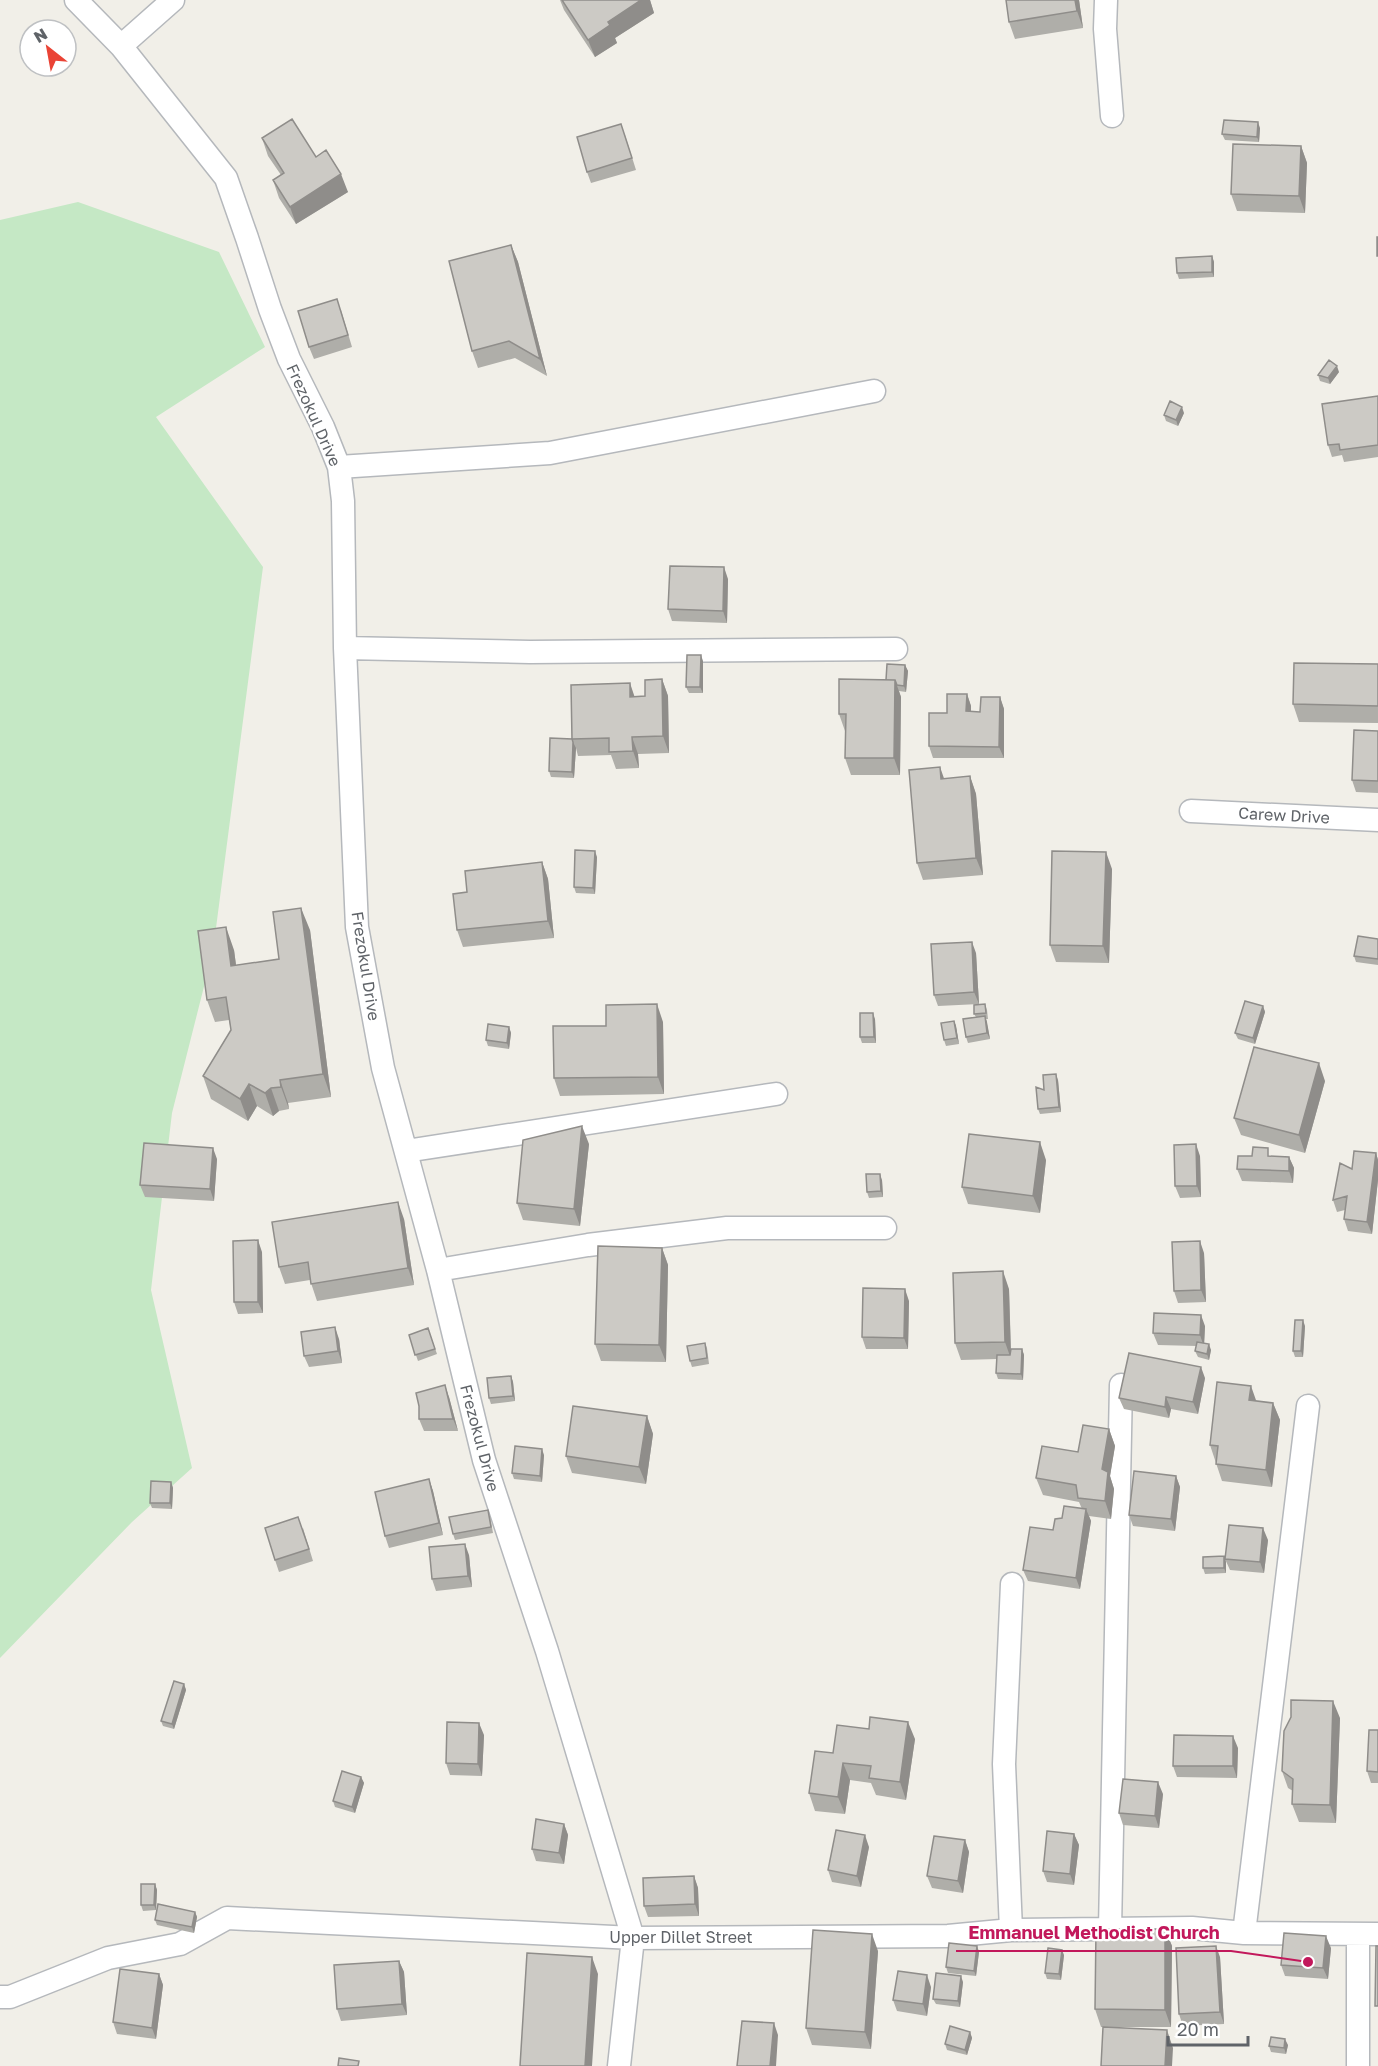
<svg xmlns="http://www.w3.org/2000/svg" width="1378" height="2066" font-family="'Golos Text',sans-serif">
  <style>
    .green { fill: #c5e8c5 }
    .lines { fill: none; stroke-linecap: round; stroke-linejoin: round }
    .street-casing { stroke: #b5b8bc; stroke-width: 25 }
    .street { stroke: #fff; stroke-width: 22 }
    .wall { fill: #afaea9 }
    .shaded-wall { fill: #8f8d8a }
    .building { fill: #cccac5; stroke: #8f8d8a; stroke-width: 1.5 }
    .labels { text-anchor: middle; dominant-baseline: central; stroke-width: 4.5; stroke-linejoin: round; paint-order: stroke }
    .street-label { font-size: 16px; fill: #5f6368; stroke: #fff }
    .leader { fill: none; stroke: #c2185b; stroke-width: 2 }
    .callout-dot { fill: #c2185b; stroke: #fff; stroke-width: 2 }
    .callout-label { font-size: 18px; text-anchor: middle; font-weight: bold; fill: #c2185b; stroke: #fff; stroke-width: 4.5; stroke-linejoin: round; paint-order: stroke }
  </style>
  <rect width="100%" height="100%" fill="#f1efe8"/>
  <path class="green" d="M78,202L219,252L265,347L156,417L263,567L213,951L172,1113L151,1290L192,1468L132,1522L0,1658V220Z"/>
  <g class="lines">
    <defs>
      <path id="street" d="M76,0L121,46L226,178L247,238L270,309L289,359L323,427L339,467L343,501L345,648L357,927L383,1068L438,1270L484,1460L547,1651L633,1938L619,2066
        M1106,0L1105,29L1112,116
        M121,46L173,0
        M339,467L550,453L874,391
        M345,648L530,652L896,649
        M1191,811L1378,820
        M406,1151L776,1094
        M438,1270L588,1245L727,1228H885
        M1110,1929L1121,1385
        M1011,1930L1004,1764L1012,1584
        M1244,1933L1308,1406
        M1358,1935V2066
        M0,1997H10L108,1958L180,1944L227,1918L633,1938L948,1936L1011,1930L1192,1928L1244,1933L1378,1934"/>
    </defs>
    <use href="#street" class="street-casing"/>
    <use href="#street" class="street"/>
  </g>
  <path class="wall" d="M560,0H650L654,13L615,38L617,43L595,57L564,10Z
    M1006,0H1079L1083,28L1015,39L1009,22Z
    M1260,128L1259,142L1225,140L1222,134Z
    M625,135L636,170L591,183L587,172Z
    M262,138L316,157L348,192L296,224L279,198L273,180L281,175L268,156Z
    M1301,146L1307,163L1305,213L1237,211L1231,194Z
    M511,245L518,262L547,376L515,358L478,368L472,351Z
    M1212,256L1214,262V277L1179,279L1177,273Z
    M341,310L352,347L314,359L309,347Z
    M1339,372L1330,384L1320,381L1318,375Z
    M1378,396V457L1344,462L1342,455L1332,457L1328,445Z
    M1184,413L1178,426L1166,421L1164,415Z
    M728,579L727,623L672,621L668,609Z
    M703,661V693H689L686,687Z
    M1378,664V723L1299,722L1293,704Z
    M905,665L908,671L906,692L899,691L901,697L900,775H851L845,758V731L839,714Z
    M662,679L668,696L669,753L638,754L639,768L616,769L611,755L578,756L576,748L574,778L551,777L549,771L572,739L571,685L634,696H645Z
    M967,694L971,706V712H980L1000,697L1004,709V758H933L929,746L947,713Z
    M1378,731V793L1356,792L1352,780Z
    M970,776L976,794L983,875L923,880L917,863L944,779Z
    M597,857L595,894L576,893L574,887Z
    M542,862L548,879L554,938L463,947L457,930L467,892Z
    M1112,869L1109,963L1056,962L1050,945Z
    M310,930L331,1097L288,1103L289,1109L279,1111L273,1116L257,1106L248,1121L211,1099L203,1076L231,1030L229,1020L215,1022L207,1000L234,950L236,965L279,959Z
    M1378,939V965L1356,962L1354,956Z
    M976,953L979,1004L938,1006L934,995Z
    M985,1004L987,1010L988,1019H986L990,1039L968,1043L966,1037L976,1017L974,1014Z
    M1263,1006L1265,1012L1255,1044L1238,1039L1235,1033Z
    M875,1019L876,1043H862L860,1037Z
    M954,1021L956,1026L959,1044L946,1046L944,1040Z
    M663,1022L664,1094L560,1096L554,1078L606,1026Z
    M509,1027L511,1033L509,1049L488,1046L486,1040Z
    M1058,1080L1061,1112L1040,1114L1038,1109L1044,1090Z
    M1325,1081L1305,1153L1241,1135L1234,1118Z
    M589,1144L580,1226L523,1220L517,1203Z
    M1376,1153L1378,1160V1180L1372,1234L1348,1231L1344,1219L1345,1210L1337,1212L1333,1200L1352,1169Z
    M1200,1156L1201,1197L1180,1198L1175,1186Z
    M1271,1156L1289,1157L1294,1168L1293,1183L1242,1181L1237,1169Z
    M217,1159L214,1201L145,1197L140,1185Z
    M1046,1160L1040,1213L968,1204L962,1187Z
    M882,1180L883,1197L869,1198L867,1192Z
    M404,1219L414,1285L317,1301L310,1280L285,1284L279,1267Z
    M662,1248L668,1265L666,1362L601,1361L595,1344Z
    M262,1252L263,1313L238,1314L234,1302Z
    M1204,1253L1206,1302L1178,1303L1174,1291Z
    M1009,1289L1011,1349H1022L1024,1355L1023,1380L998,1379L996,1373L997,1359L961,1360L955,1343Z
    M909,1301L908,1349H866L862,1337Z
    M1205,1326L1204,1343L1211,1350L1209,1360L1198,1357L1195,1351L1197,1346L1158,1345L1153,1333Z
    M1305,1326L1303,1357H1295L1293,1351Z
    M428,1328L437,1354L418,1361L409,1335Z
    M339,1339L342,1363L309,1367L304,1356Z
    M705,1343L707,1348L709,1364L692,1367L690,1361Z
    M511,1376L513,1382L515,1401L491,1404L489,1398Z
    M1205,1378L1198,1414L1171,1409L1169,1418L1124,1409L1119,1398Z
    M449,1397L458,1431H424L419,1419Z
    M1256,1401L1273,1403L1280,1420L1272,1487L1222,1481L1210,1445Z
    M647,1416L653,1434L646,1484L572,1473L566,1456Z
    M1109,1429L1115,1446L1110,1476L1114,1489L1111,1519L1089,1516L1091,1521L1080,1589L1028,1581L1023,1570L1062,1518L1082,1509L1079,1502L1043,1495L1036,1478L1078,1452Z
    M544,1455L542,1482L514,1479L512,1473Z
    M1176,1476L1180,1487L1175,1531L1133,1526L1129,1515Z
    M429,1479L433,1491L443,1535L389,1548L385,1536Z
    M171,1482L173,1488L172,1509L152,1508L150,1503Z
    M490,1516L493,1533L455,1540L453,1534Z
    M303,1528L313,1561L279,1572L275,1560Z
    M1268,1540L1264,1573L1230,1570L1225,1559Z
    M469,1555L472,1587L436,1591L432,1579Z
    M1224,1556L1226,1562V1573L1205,1574L1203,1568Z
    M184,1684L186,1690L174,1729L163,1726L161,1721Z
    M1340,1718L1336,1823L1299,1822L1292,1804L1293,1791L1288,1788L1282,1771Z
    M1378,1730V1783H1371L1367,1771Z
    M484,1735L482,1776L450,1775L446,1763Z
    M915,1739L906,1800L876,1795L871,1783L850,1780L845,1814L815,1811L809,1793L833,1753Z
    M1238,1748L1237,1778L1177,1777L1173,1766Z
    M361,1777L364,1783L355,1813L335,1807L333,1801Z
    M1163,1794L1159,1828L1123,1825L1119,1813Z
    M564,1824L568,1835L564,1864L536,1861L532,1849Z
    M1074,1834L1079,1845L1074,1885L1047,1882L1043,1871Z
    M965,1840L969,1852L963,1893L932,1888L927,1876Z
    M869,1847L861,1887L832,1882L828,1870Z
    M694,1876L698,1888L699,1916L648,1917L644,1906Z
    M155,1884L157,1890L156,1910L143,1911L141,1905Z
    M195,1912L197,1917L194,1933L157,1925L155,1920Z
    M1165,1929L1172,1946L1171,2027H1101L1095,2009Z
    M977,1946L979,1952L976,1976L948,1973L946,1967Z
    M1331,1948L1328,1979L1285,1976L1281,1965Z
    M878,1951L871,2049L812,2045L806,2028Z
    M1064,1955L1061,1980L1047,1979L1045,1973Z
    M1220,1957L1224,2024L1183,2026L1179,2014Z
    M399,1961L404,1972L407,2015L341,2021L337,2009Z
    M159,1974L163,1985L156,2039L117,2034L113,2022Z
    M963,1982L960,2007L936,2004L933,1999Z
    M931,1987L927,2016L897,2011L893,2000Z
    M970,2032L972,2038L967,2055L947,2050L945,2044Z
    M1288,2045L1286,2054L1271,2052L1269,2046Z"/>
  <path class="shaded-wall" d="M641,0H650L654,13L615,38L617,43L595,57L588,40L608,22Z
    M1075,0H1079L1083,28L1077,11Z
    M1258,122L1260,128L1259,142L1257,137Z
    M1301,146L1307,163L1305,213L1299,196Z
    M341,174L348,192L296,224L290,207Z
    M511,245L518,262L547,376L540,359Z
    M1212,256L1214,262V277L1212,272Z
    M1337,366L1339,372L1330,384L1328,378Z
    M1182,407L1184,413L1178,426L1176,420Z
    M724,567L728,579L727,623L723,611Z
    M701,655L703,661V693L700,687Z
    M905,665L908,671L906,692L904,686Z
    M662,679L668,696L669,753L663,736Z
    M895,680L901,697L900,775L894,758Z
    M630,683L636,701L630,697Z
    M967,694L971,706V723L966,711Z
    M1000,697L1004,709V758L999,747Z
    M632,737L638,754L639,768L633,751Z
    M573,742L576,748L574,778L572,772Z
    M940,767L946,784L941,779Z
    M970,776L976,794L983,875L976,858Z
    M595,851L597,857L595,894L593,888Z
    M1106,852L1112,869L1109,963L1103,946Z
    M542,862L548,879L554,938L548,921Z
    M301,908L310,930L331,1097L323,1074Z
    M226,927L234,950L239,988L231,966Z
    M972,942L976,953L979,1004L974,992Z
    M657,1004L663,1022L664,1094L658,1077Z
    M1263,1006L1265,1012L1255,1044L1253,1038Z
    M873,1013L875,1019L876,1043L874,1037Z
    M985,1016L987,1022L990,1039L987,1033Z
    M954,1021L956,1026L959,1044L957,1038Z
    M509,1027L511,1033L509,1049L507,1043Z
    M1319,1063L1325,1081L1305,1153L1299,1135Z
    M1056,1074L1058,1080L1061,1112L1059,1107Z
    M280,1080L288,1103L289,1109L281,1087Z
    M249,1084L257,1106L248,1121L240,1099Z
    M271,1088L279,1111L273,1116L265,1093Z
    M582,1126L589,1144L580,1226L574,1209Z
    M1040,1142L1046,1160L1040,1213L1033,1196Z
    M1196,1144L1200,1156L1201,1197L1197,1186Z
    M213,1148L217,1159L214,1201L210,1189Z
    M1376,1153L1378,1160V1180L1372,1234L1367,1222Z
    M1289,1157L1294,1168L1293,1183L1289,1171Z
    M880,1174L882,1180L883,1197L881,1191Z
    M398,1202L404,1219L414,1285L408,1268Z
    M258,1240L262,1252L263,1313L258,1302Z
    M1200,1241L1204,1253L1206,1302L1201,1290Z
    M662,1248L668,1265L666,1362L659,1345Z
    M1003,1271L1009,1289L1011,1359L1005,1342Z
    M905,1289L909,1301L908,1349L904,1338Z
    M1201,1315L1205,1326L1204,1347L1200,1335Z
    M1303,1320L1305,1326L1303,1357L1301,1351Z
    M335,1327L339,1339L342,1363L338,1351Z
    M1209,1344L1211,1350L1209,1360L1207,1354Z
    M1022,1349L1024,1355L1023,1380L1021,1374Z
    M1201,1367L1205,1378L1198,1414L1193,1402Z
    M511,1376L513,1382L515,1401L513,1396Z
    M445,1385L449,1397L458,1431L453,1419Z
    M1251,1386L1257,1403L1249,1400Z
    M1166,1397L1171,1409L1169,1418L1165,1407Z
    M1273,1403L1280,1420L1272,1487L1266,1470Z
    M647,1416L653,1434L646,1484L639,1467Z
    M1109,1429L1115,1446L1110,1476L1114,1489L1111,1519L1105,1501L1102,1469Z
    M542,1449L544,1455L542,1482L540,1476Z
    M1176,1476L1180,1487L1175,1531L1171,1519Z
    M429,1479L433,1491L443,1535L439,1523Z
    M171,1482L173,1488L172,1509L170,1503Z
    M1086,1509L1091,1521L1080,1589L1076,1578Z
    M1263,1528L1268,1540L1264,1573L1260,1562Z
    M465,1544L469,1555L472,1587L468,1576Z
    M1224,1556L1226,1562V1573L1224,1568Z
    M184,1684L186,1690L174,1729L172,1724Z
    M1333,1701L1340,1718L1336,1823L1330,1805Z
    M908,1722L915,1739L906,1800L900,1782Z
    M479,1723L484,1735L482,1776L478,1764Z
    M1233,1736L1238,1748L1237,1778L1233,1766Z
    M843,1763L850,1780L845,1814L838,1797Z
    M361,1777L364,1783L355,1813L352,1807Z
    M1158,1782L1163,1794L1159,1828L1155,1816Z
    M564,1824L568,1835L564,1864L559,1853Z
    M1074,1834L1079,1845L1074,1885L1070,1874Z
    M865,1835L869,1847L861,1887L857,1876Z
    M965,1840L969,1852L963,1893L958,1881Z
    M694,1876L698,1888L699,1916L695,1904Z
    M155,1884L157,1890L156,1910L154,1905Z
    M195,1912L197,1917L194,1933L192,1927Z
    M1165,1929L1172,1946L1171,2027L1165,2010Z
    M872,1934L878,1951L871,2049L865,2032Z
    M1326,1936L1331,1948L1328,1979L1323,1968Z
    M977,1946L979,1952L976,1976L974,1971Z
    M1216,1946L1220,1957L1224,2024L1220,2012Z
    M1062,1950L1064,1955L1061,1980L1059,1974Z
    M592,1957L598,1974L592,2066H585Z
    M399,1961L404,1972L407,2015L402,2004Z
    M159,1974L163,1985L156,2039L152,2028Z
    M927,1975L931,1987L927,2016L923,2004Z
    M961,1976L963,1982L960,2007L958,2001Z
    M774,2023L778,2035L776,2066H770Z
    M1167,2030L1173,2048L1172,2066H1165Z
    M970,2032L972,2038L967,2055L965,2050Z
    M1285,2039L1288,2045L1286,2054L1284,2048Z"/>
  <path class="building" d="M562,0H641L608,22L610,25L588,40Z
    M1006,0H1075L1077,11L1009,22Z
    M292,119L316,157L326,150L341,174L290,207L273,180L284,173L262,138Z
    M1224,120L1258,122L1257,137L1222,134Z
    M621,124L632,158L587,172L577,137Z
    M1233,144L1301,146L1299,196L1231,194Z
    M1377,237H1378V256H1377Z
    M511,245L540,359L509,341L472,351L449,261Z
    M1212,256V272L1177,273L1176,258Z
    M337,299L348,335L309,347L298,311Z
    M1329,360L1337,366L1328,378L1318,375Z
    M1378,396V445L1340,450L1339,444L1328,445L1322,404Z
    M1170,401L1182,407L1176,420L1164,415Z
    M670,566L724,567L723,611L668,609Z
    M687,655H701L700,687H686Z
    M1294,663L1378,664V706L1293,704Z
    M887,664L905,665L904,686L897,685L895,680H886Z
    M662,679L663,736L632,737L633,751L609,752V738L572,739L571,685L630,683V697L645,696V680Z
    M839,679L895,680L894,758H845L846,714H839Z
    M947,694H967L966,711L980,712L981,697H1000L999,747L929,746V713H947Z
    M1354,730L1378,731V781L1352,780Z
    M550,738L572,739L573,742L572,772L549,771Z
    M940,767L941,779L970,776L976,858L917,863L909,770Z
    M575,850L595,851L593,888L574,887Z
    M1052,851L1106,852L1103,946L1050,945Z
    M542,862L548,921L457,930L453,894L467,892L465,871Z
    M301,908L323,1074L280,1080L281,1087L271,1088L265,1093L249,1084L240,1099L203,1076L231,1030L226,997L207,1000L198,931L226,927L231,966L279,959L273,912Z
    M1358,936L1378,939V959L1354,956Z
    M972,942L974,992L934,995L931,944Z
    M1245,1001L1263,1006L1253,1038L1235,1033Z
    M657,1004L658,1077L554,1078L553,1026H606V1005Z
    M985,1004L986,1013L974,1014V1005Z
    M860,1013H873L874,1037H860Z
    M985,1016L987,1033L966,1037L963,1019Z
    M954,1021L957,1038L944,1040L941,1023Z
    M488,1024L509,1027L507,1043L486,1040Z
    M1254,1047L1319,1063L1299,1135L1234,1118Z
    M1056,1074L1059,1107L1038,1109L1036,1087L1044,1090L1043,1075Z
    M582,1126L574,1209L517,1203L523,1140Z
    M969,1134L1040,1142L1033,1196L962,1187Z
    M144,1143L213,1148L210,1189L140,1185Z
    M1196,1144L1197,1186H1175L1174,1145Z
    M1253,1147L1268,1148V1156L1289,1157V1171L1237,1169L1238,1156H1252Z
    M1354,1151L1376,1153L1367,1222L1344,1219L1347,1196L1333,1200L1340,1163L1352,1169Z
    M866,1174H880L881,1191L867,1192Z
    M398,1202L408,1268L311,1284L308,1262L279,1267L272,1222Z
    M258,1240V1302H234L233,1241Z
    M1200,1241L1201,1290L1174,1291L1172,1242Z
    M598,1246L662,1248L659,1345L595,1344Z
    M1003,1271L1005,1342L955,1343L953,1273Z
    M863,1288L905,1289L904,1338L862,1337Z
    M1154,1313L1201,1315L1200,1335L1153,1333Z
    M1295,1320H1303L1301,1351H1293Z
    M335,1327L338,1351L304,1356L301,1332Z
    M428,1328L435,1349L415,1355L409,1335Z
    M1197,1342L1209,1344L1207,1354L1195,1351Z
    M705,1343L707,1358L690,1361L687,1346Z
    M1011,1349H1022L1021,1374L996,1373L997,1355H1010Z
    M1129,1353L1201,1367L1193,1402L1166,1397L1165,1407L1119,1398Z
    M511,1376L513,1396L489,1398L487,1378Z
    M1217,1382L1251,1386L1249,1400L1273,1403L1266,1470L1216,1464L1218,1446L1210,1445Z
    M445,1385L453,1419H419V1406L416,1393Z
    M573,1406L647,1416L639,1467L566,1456Z
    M1083,1425L1109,1429L1102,1469L1108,1472L1105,1501L1078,1498L1076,1485L1036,1478L1042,1446L1078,1452Z
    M515,1446L542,1449L540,1476L512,1473Z
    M1134,1471L1176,1476L1171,1519L1129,1515Z
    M429,1479L439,1523L385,1536L375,1492Z
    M151,1481L171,1482L170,1503H150Z
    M1064,1506L1086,1509L1076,1578L1023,1570L1030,1527L1053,1530L1055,1519L1062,1518Z
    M488,1510L491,1527L453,1534L449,1517Z
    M298,1517L309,1549L275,1560L265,1528Z
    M1229,1525L1263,1528L1260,1562L1225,1559Z
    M465,1544L468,1576L432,1579L429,1547Z
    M1224,1556V1568H1203V1557Z
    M174,1681L184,1684L172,1724L161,1721Z
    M1291,1700L1333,1701L1330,1805L1292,1804L1293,1779L1282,1771L1284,1731L1291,1717Z
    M870,1717L908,1722L900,1782L869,1778L871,1766L843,1763L838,1797L809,1793L815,1751L833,1753L837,1725L869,1729Z
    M447,1722L479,1723L478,1764L446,1763Z
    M1369,1730H1378V1772L1367,1771Z
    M1174,1735L1233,1736V1766H1173Z
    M342,1771L361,1777L352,1807L333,1801Z
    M1123,1779L1158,1782L1155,1816L1119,1813Z
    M536,1819L564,1824L559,1853L532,1849Z
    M836,1830L865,1835L857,1876L828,1870Z
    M1047,1831L1074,1834L1070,1874L1043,1871Z
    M934,1836L965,1840L958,1881L927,1876Z
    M694,1876L695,1904L644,1906L643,1878Z
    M141,1884H155L154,1905H141Z
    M158,1904L195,1912L192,1927L155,1920Z
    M1096,1929H1165V2010L1095,2009Z
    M813,1930L872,1934L865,2032L806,2028Z
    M1284,1933L1326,1936L1323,1968L1281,1965Z
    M949,1943L977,1946L974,1971L946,1967Z
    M1216,1946L1220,2012L1179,2014L1176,1948Z
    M1376,1946H1378V2006H1375Z
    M1048,1948L1062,1950L1059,1974L1045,1973Z
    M527,1953L592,1957L585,2066H520Z
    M399,1961L402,2004L337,2009L334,1965Z
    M120,1969L159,1974L152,2028L113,2022Z
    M898,1971L927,1975L923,2004L893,2000Z
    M936,1973L961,1976L958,2001L933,1999Z
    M742,2021L774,2023L770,2066H737Z
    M950,2026L970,2032L965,2050L945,2044Z
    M1103,2027L1167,2030L1165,2066H1101Z
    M1271,2037L1285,2039L1284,2048L1269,2046Z
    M339,2058L359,2061L358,2066H338Z"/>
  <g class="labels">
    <g class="street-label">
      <text transform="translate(314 415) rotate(66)">Frezokul Drive</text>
      <text transform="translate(1284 815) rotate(3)">Carew Drive</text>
      <text transform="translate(366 966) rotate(81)">Frezokul Drive</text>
      <text transform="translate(480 1438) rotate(75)">Frezokul Drive</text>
      <text x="681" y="1937">Upper Dillet Street</text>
    </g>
  </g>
  <path class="leader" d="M1308 1962L1231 1951H956"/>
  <circle class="callout-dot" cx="1308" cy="1962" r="6"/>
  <g class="callout-label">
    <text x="1094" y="1939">Emmanuel Methodist Church</text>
  </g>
  <g transform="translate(48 48) rotate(329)"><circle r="28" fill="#ffffff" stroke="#bfc1c3" stroke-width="1.5"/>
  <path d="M0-4.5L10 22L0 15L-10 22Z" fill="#ea4335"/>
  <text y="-9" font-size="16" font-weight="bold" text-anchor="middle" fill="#5f6368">N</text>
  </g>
  <path d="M1168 2036v9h80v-9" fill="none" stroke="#5f6368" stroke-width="3"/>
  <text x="1177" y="2036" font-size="18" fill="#5f6368" stroke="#ffffff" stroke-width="4.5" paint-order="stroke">20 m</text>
</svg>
